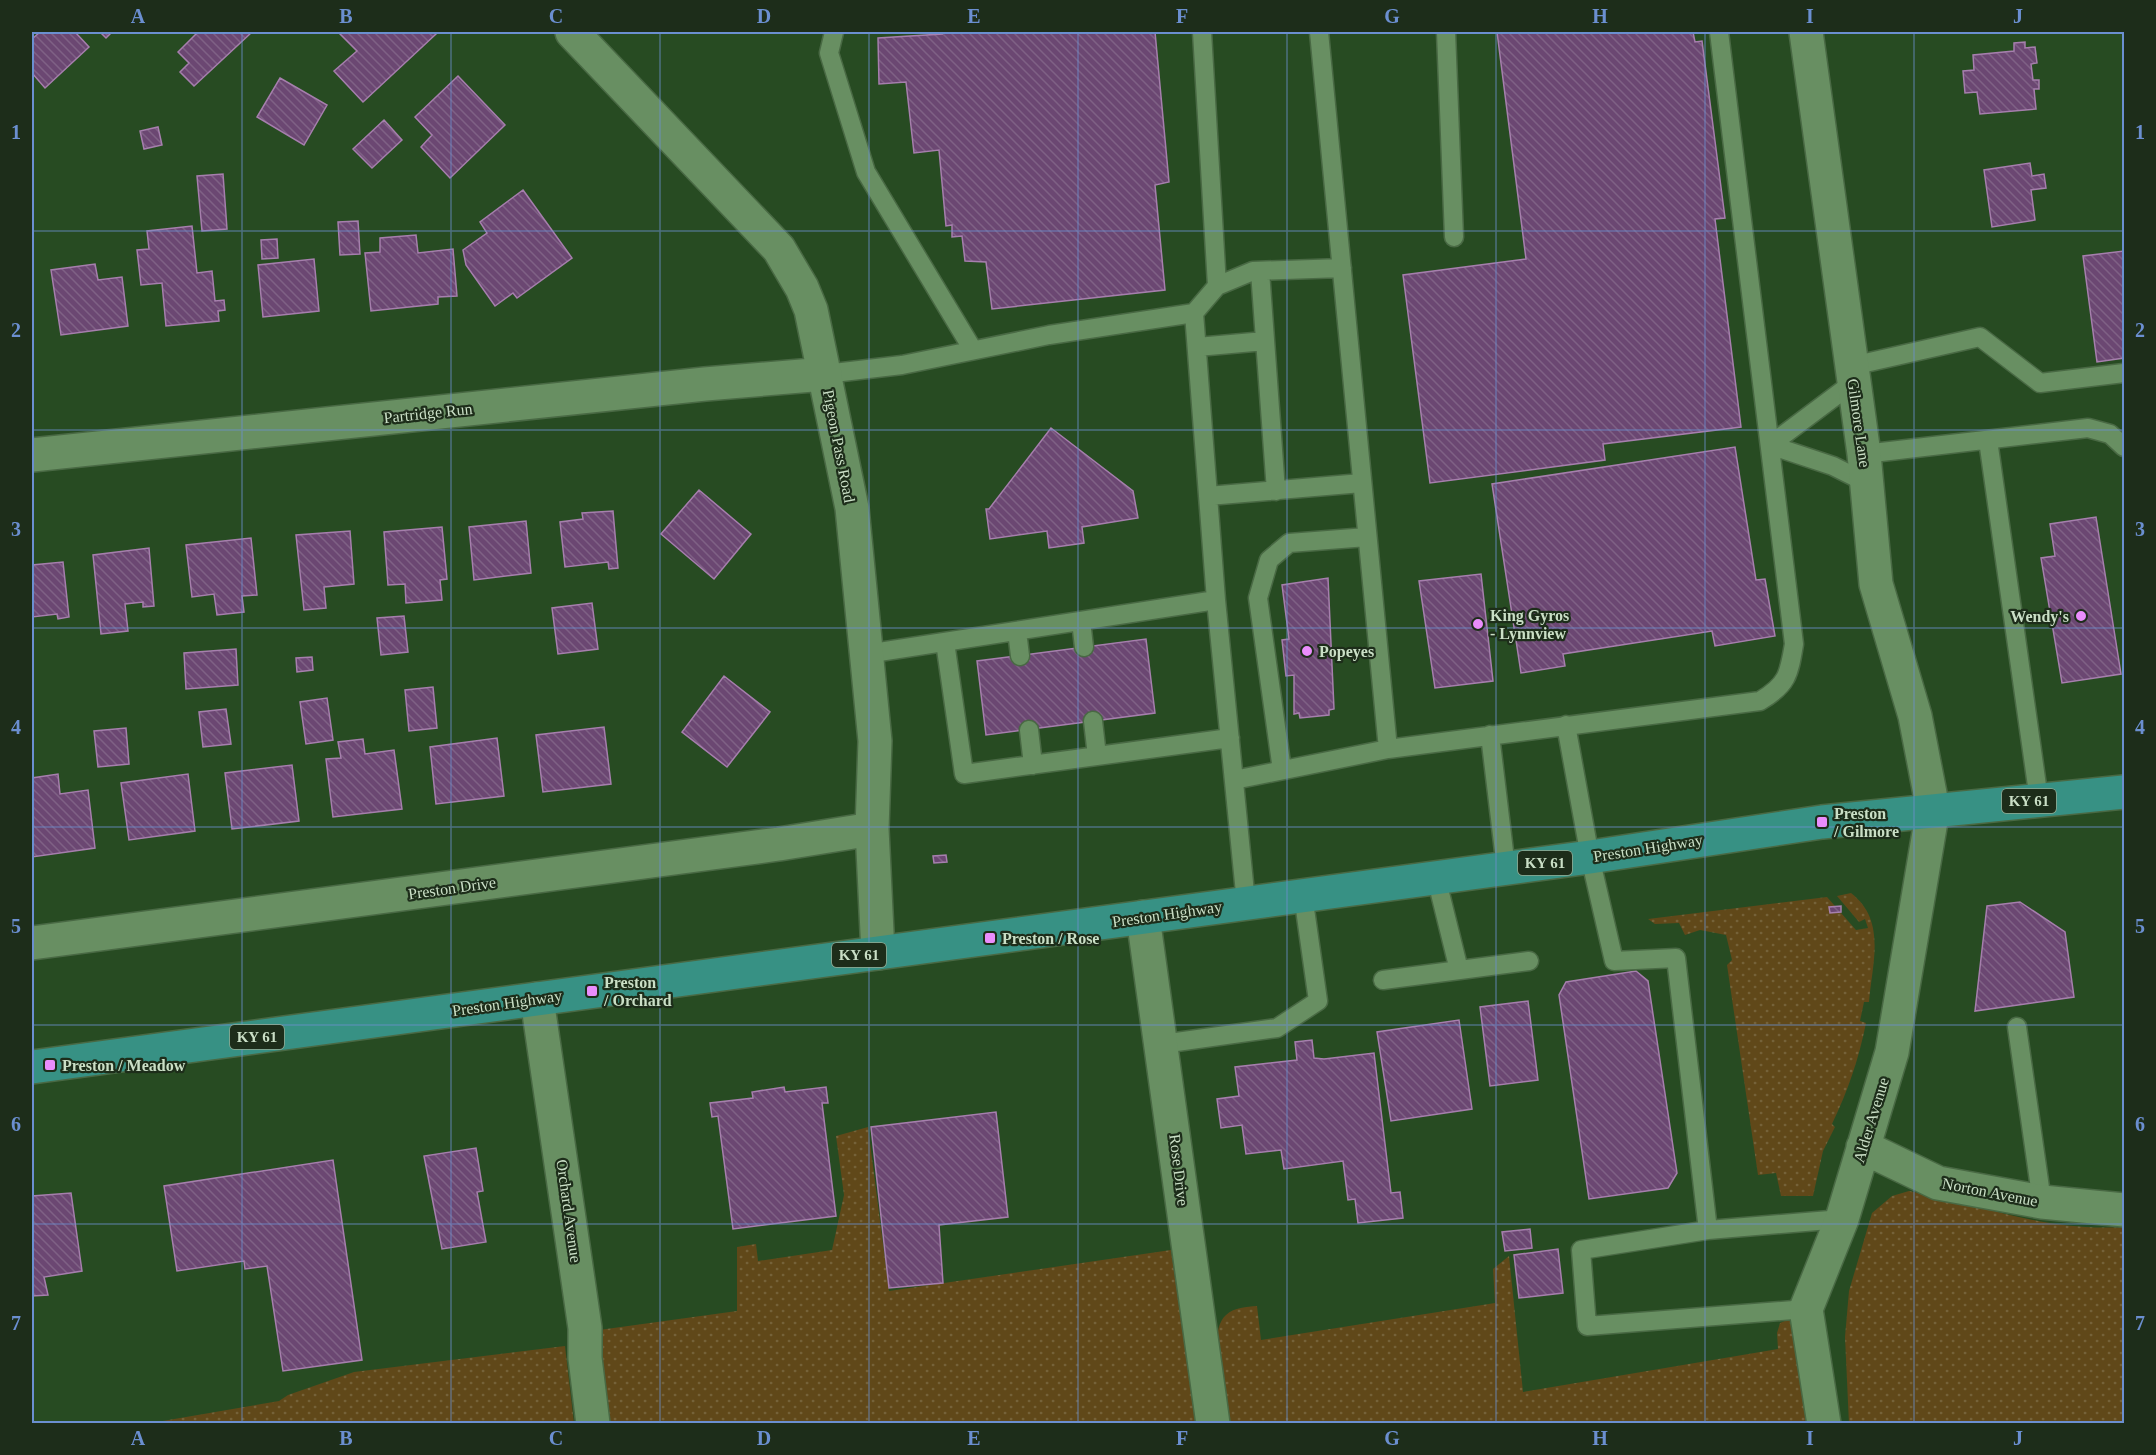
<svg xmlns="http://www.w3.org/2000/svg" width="2156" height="1455" font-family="'Times New Roman',serif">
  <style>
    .grass { fill: url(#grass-dots) }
    .building { fill: url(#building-back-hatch); stroke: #a67fad; stroke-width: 1.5 }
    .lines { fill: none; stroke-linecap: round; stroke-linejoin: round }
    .lane-casing { stroke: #496944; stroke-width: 21 }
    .street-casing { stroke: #496944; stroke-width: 36 }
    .primary-casing { stroke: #496944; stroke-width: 36 }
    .lane { stroke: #688f62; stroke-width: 18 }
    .street { stroke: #688f62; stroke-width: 33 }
    .primary { stroke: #379184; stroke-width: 33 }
    .grid { fill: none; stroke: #6b8fd0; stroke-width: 1.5; stroke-opacity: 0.55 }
    .poi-dot { fill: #ea8dfc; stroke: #1d2d1a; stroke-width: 2 }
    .labels { text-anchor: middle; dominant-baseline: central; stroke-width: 4.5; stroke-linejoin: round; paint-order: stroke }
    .shield { fill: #1d2d1a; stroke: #96aa92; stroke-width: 1.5 }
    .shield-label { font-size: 15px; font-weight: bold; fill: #cadfc6 }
    .street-label { font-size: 16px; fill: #cadfc6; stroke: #1d2d1a }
    .poi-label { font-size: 16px; font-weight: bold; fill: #cadfc6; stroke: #1d2d1a; text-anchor: start }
    .neatline { fill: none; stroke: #6b8fd0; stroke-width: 2 }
    .grid-label { font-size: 20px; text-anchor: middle; font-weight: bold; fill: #6b8fd0 }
  </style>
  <defs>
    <pattern id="grass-dots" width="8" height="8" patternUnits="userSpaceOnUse" patternTransform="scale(1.5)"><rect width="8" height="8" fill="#604819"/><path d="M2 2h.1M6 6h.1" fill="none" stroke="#756239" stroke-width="1.8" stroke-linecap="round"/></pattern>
    <pattern id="building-back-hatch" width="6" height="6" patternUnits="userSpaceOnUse" patternTransform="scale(1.5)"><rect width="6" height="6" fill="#6b4772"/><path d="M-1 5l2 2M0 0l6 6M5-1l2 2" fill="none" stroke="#7f6185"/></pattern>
  </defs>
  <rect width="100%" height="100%" fill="#274b22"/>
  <path class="grass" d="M1851,893C1887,921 1872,963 1869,1002H1864L1860,1021L1866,1023C1859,1058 1848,1091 1832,1124L1835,1127L1823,1151L1813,1196H1781L1776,1173L1758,1175L1727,965L1732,960L1726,935L1700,930L1685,935L1679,923L1655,924L1648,919L1827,897L1856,930L1868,928L1865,919L1859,922L1837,896Z
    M868,1127L889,1291L1171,1250L1196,1423H609L599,1330L737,1311V1247L756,1244L758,1261L832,1250L844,1195L836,1136Z
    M1909,1191C1985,1205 2044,1232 2124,1227V1423L1849,1424L1845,1337L1849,1291L1872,1213L1892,1196Z
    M1509,1256L1523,1392L1778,1349L1777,1333L1780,1323L1787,1320L1798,1323L1813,1423H1227C1223,1400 1206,1332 1226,1315C1235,1307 1246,1307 1257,1306L1261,1340L1495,1303L1493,1269Z
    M565,1346L574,1423H151L279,1401L288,1395L354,1372Z"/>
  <path class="building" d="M40,32H75L89,47L45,88L32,73V39Z
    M100,32H112L106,38Z
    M198,32H252L194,86L180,72L189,63L178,52Z
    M338,32H434L436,34L363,102L334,71L357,51Z
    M941,32H1155L1169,182L1155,185L1165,290L992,309L986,262L965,261L962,236L952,237V225L946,226L939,150L914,153L906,82L879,84L878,38L942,34Z
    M1497,32H1693L1695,42L1702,41L1725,218L1715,219L1741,427L1603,444L1605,460L1430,483L1403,275L1526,259Z
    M2025,42V48L2035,47L2037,63L2031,64L2033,80H2039V89H2034L2036,109L1980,114L1977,92L1965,93L1963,71L1974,70L1973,55L2014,51V43Z
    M458,76L505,125L450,178L421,147L432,135L415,117Z
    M280,78L327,105L304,145L257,117Z
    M384,120L402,140L372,168L353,149Z
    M158,127L162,145L144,149L140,131Z
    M2030,163L2032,176L2044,174L2046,188L2031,190L2035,220L1992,227L1984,170Z
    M223,174L227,229L202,231L197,176Z
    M523,190L572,258L517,298L513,293L495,306L466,265L463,250L487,233L480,222Z
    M358,221L360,254L340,255L338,222Z
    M192,226L197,273L212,271L215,301L224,300L225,310L218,311L219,321L166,326L162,283L141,285L137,250L149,249L147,231Z
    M416,235L418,253L453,249L457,296L438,297V304L371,311L365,253L380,252V238Z
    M277,239L278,258L262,259L261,240Z
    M2124,251V358L2097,362L2083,256Z
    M314,259L319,311L263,317L258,265Z
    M95,264L98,280L122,277L128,326L61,335L51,270Z
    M1051,428L1133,491L1138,518L1082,527L1084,543L1049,548L1047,531L990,539L986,509H989Z
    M1735,447L1756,580L1765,579L1775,636L1715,646L1712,631L1563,654L1565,666L1521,673L1492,484Z
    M699,490L751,534L714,579L661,534Z
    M613,511L618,568L609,569L608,562L565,567L560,522L583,519L582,513Z
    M2096,517L2121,674L2062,683L2041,558L2055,556L2050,524Z
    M526,521L531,573L474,580L469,527Z
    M442,527L447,579L440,580L442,600L406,603L405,584L388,585L384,532Z
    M350,531L354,584L324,587L326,608L304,610L296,535Z
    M251,538L257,595L242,596L244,612L217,615L214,594L192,597L186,545Z
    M149,548L154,606L143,607V602L125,604L128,631L101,634L93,555Z
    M63,562L69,617L58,619L57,614L32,617V565Z
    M1481,574L1493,681L1435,688L1419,581Z
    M1328,578L1334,709L1329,710V715L1300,718L1299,713L1294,714V675L1286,676L1282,640L1289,639L1282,585Z
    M592,603L598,649L558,654L552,608Z
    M404,616L408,652L381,655L377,618Z
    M1146,639L1155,713L986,735L977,661Z
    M236,649L238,685L186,689L184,653Z
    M312,657L313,670L297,672L296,658Z
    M724,676L770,712L727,767L682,732Z
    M433,687L437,728L409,731L405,690Z
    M327,698L333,740L306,744L300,702Z
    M226,709L231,744L203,747L199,712Z
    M604,727L611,784L543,792L536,735Z
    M126,728L129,764L98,767L94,731Z
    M497,738L504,796L436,804L430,747Z
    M363,739L365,754L394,750L402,809L333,817L326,759L341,758L338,742Z
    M292,765L299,821L232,829L225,773Z
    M58,774L60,794L88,790L95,848L32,857V778Z
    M188,774L195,831L129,840L121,783Z
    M946,855L947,862L934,863L933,856Z
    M2020,902L2065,932L2074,997L1975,1011L1987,906Z
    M1841,906V912L1830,913L1829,907Z
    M1636,971L1648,981L1677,1173L1668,1188L1589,1199L1559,995L1566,982Z
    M1528,1001L1538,1080L1490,1086L1480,1007Z
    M1459,1020L1472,1109L1391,1121L1377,1032Z
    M1312,1040L1314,1058L1324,1059L1374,1053L1391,1193L1400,1192L1403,1218L1358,1223L1355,1199L1348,1200L1343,1161L1284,1169L1281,1150L1246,1154L1242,1125L1221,1128L1217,1099L1239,1096L1235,1067L1297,1060L1295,1042Z
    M784,1087L785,1092L826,1087L828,1103H822L836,1216L733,1229L718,1116L712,1117L710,1103L753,1098L752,1092Z
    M996,1112L1008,1217L939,1225L943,1283L889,1288L871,1127Z
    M476,1148L483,1191L477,1192L486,1242L442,1249L424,1156Z
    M333,1160L362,1360L283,1371L267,1266L245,1269L244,1261L177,1271L164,1186Z
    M71,1193L82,1271L44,1277L48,1295L32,1296V1196Z
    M1530,1229L1532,1248L1505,1251L1502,1232Z
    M1558,1249L1563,1293L1519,1298L1514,1255Z"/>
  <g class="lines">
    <defs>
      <path id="lane" d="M834,32L829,53L866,172L973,350
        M1202,32L1217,286
        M1319,32L1388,749L1760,701C1787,685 1789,675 1794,644L1719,32
        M1446,32L1454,237
        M1260,271L1276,491
        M1194,313L1217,286L1253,271L1342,268
        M1197,347L1265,341
        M1852,366L1980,337L2040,383L2124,373
        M825,374L902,365L1049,335L1194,313L1216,600
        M1988,440L2039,800
        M1770,445L1854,382
        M1770,445L1833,466L1867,483
        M1864,454L2088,428L2110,434L2124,447
        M1208,496L1362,483
        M1081,621L1084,647
        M1017,631L1020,656
        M945,642L964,774L1230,738
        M866,654L1216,600L1246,903
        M1093,721L1097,756
        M1566,725L1590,857L1614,961L1676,958L1708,1230L1842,1219
        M1029,730L1033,765
        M1490,735L1506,868
        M1282,770L1258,598L1269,560L1289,543L1367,537
        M1234,780L1388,749
        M1436,877L1459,970
        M1383,980L1529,961
        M2017,1027L2042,1202
        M1162,1044L1277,1028L1318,1001L1303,895
        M1708,1230L1581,1250L1587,1326L1806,1309"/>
      <path id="street" d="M572,32L779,249L802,288L811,310L852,508L875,741L872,829L878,953
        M1806,32L1864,454L1876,584L1915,716L1933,809L1892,1052L1842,1219L1806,1309L1824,1424
        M32,455L705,384L825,374
        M1143,917L1213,1424
        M32,943L779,844L872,829
        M537,999L585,1328V1358L593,1424
        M1863,1147L1938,1183L2042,1202L2124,1210"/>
      <path id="primary" d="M32,1067L1590,857L1822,822L2124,792"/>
    </defs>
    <use href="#lane" class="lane-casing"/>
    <use href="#street" class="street-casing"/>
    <use href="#primary" class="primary-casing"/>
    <use href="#lane" class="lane"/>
    <use href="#street" class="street"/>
    <use href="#primary" class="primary"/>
  </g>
  <path class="grid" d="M242,32V1424M451,32V1424M660,32V1424M869,32V1424M1078,32V1424M1287,32V1424M1496,32V1424M1705,32V1424M1914,32V1424M32,231H2124M32,430H2124M32,628H2124M32,827H2124M32,1025H2124M32,1224H2124"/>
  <g class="poi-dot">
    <circle cx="2081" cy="616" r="6"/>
    <circle cx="1478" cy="624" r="6"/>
    <circle cx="1307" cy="651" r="6"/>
    <rect x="1816" y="816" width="12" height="12" rx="3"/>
    <rect x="984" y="932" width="12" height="12" rx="3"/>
    <rect x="586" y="985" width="12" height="12" rx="3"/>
    <rect x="44" y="1059" width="12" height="12" rx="3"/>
  </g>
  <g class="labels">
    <g class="shield">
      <rect x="2002" y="789" width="54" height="24" rx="4.5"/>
      <rect x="1518" y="851" width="54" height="24" rx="4.5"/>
      <rect x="832" y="943" width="54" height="24" rx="4.5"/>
      <rect x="230" y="1025" width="54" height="24" rx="4.5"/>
    </g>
    <g class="shield-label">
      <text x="2029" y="801">KY 61</text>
      <text x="1545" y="863">KY 61</text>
      <text x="859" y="955">KY 61</text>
      <text x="257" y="1037">KY 61</text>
    </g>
    <g class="street-label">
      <text transform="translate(428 413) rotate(-6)">Partridge Run</text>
      <text transform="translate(1859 423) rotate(82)">Gilmore Lane</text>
      <text transform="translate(839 446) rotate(79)">Pigeon Pass Road</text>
      <text transform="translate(1648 848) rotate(-9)">Preston Highway</text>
      <text transform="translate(452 888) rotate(-8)">Preston Drive</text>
      <text transform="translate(1167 914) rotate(-8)">Preston Highway</text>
      <text transform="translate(507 1003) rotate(-8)">Preston Highway</text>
      <text transform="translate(1871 1120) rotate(-73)">Alder Avenue</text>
      <text transform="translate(1179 1170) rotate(83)">Rose Drive</text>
      <text transform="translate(1990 1192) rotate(11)">Norton Avenue</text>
      <text transform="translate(569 1211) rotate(82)">Orchard Avenue</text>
    </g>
    <g class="poi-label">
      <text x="1490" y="615">King Gyros<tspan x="1490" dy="18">- Lynnview</tspan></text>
      <text x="2069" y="616" text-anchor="end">Wendy's</text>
      <text x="1319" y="651">Popeyes</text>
      <text x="1834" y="813">Preston<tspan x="1834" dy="18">/ Gilmore</tspan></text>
      <text x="1002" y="938">Preston / Rose</text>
      <text x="604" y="982">Preston<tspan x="604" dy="18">/ Orchard</tspan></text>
      <text x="62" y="1065">Preston / Meadow</text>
    </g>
  </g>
  <rect width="2156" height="1455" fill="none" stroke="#1d2d1a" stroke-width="66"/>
  <rect x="33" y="33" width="2090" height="1389" class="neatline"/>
  <g class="grid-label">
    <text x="138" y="23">A</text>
    <text x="346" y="23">B</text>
    <text x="556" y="23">C</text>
    <text x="764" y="23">D</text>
    <text x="974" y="23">E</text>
    <text x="1182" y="23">F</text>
    <text x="1392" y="23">G</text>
    <text x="1600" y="23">H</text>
    <text x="1810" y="23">I</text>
    <text x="2018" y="23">J</text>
    <text x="16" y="139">1</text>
    <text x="2140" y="139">1</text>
    <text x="16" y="337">2</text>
    <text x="2140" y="337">2</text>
    <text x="16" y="536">3</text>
    <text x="2140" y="536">3</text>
    <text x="16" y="734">4</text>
    <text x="2140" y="734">4</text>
    <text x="16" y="933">5</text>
    <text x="2140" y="933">5</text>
    <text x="16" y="1131">6</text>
    <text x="2140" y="1131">6</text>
    <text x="16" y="1330">7</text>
    <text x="2140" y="1330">7</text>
    <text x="138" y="1445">A</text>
    <text x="346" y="1445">B</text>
    <text x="556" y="1445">C</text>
    <text x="764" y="1445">D</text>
    <text x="974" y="1445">E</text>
    <text x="1182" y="1445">F</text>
    <text x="1392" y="1445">G</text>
    <text x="1600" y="1445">H</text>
    <text x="1810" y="1445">I</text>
    <text x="2018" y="1445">J</text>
  </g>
</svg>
